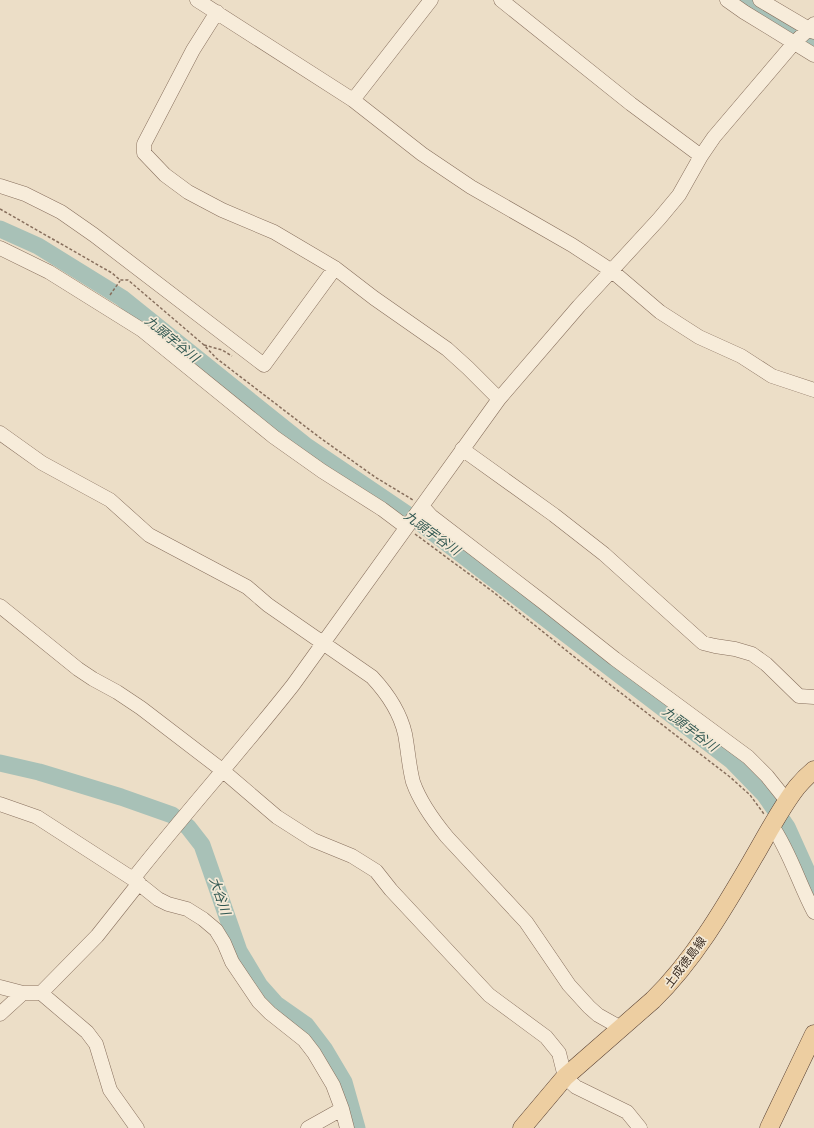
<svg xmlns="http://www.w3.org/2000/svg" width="814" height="1128" font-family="Lora,'Noto Sans JP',serif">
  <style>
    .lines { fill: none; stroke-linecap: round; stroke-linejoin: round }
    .river { stroke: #a8c1b7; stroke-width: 17 }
    .minor-casing { stroke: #876f5d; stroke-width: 15 }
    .major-casing { stroke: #563e31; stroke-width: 19 }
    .path { stroke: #876f5d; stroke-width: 1.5; stroke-dasharray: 3 2; stroke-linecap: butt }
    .minor { stroke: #f7ecda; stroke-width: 14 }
    .major { stroke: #edcea1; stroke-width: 18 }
    .labels { text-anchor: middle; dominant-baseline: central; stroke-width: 3.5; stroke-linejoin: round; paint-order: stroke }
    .street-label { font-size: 12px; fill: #382a20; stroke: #f4e9d6 }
    .water-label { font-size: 13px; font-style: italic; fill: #305751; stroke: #f4e9d6 }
  </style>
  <rect width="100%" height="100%" fill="#ecdec7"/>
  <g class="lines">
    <path class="river" d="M745,0L814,44
      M0,229L38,246L122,298L305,445L423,525L732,761L764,794L787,827L814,887
      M0,763L39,772L121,797L172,815L188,827L202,845L239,951L260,986L276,1004L306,1025L325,1050L344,1082L357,1128"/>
    <defs>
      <path id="minor" d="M197,0L353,100L422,154L471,187L572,245L612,271L660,312L699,337L741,356L772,376L814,390
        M501,0L631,104L701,156
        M727,0L744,12L814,55
        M760,0L814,32
        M217,12L193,50L144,144V153L165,175L188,192L222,210L274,232L335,268L374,298L447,349L468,368L499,399
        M353,100L431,0
        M0,186L25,194L61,212L94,235L264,365L335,268
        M0,248L49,272L142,330L274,437L322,471L382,509L406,527
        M0,433L42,463L110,500L149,535L247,587L268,605L372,677C387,693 400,712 405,734C408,750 409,767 413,782C420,802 433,820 447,837L526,922L569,985L589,1007L598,1015L621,1028
        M462,449L554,515L604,554L703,643L715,646L735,649L752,654L766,664L799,696L814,697
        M422,506L431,516L543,602L615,659L748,757L767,776L787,801
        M0,606L78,669L93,679L117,692L141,708L222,770L277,817L313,840L352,856L376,871L391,890L489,995L546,1037L559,1053L565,1077L576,1087L627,1112L640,1128
        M0,804L37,817L133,879L158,899L168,904L187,909L203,919L216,930L224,943L232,962L259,1002L270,1013L304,1040L314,1053L333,1085L342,1109L347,1128
        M772,826C790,852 799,884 814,912
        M133,879C185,813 241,751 293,685L499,399L579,306L659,219L679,195L701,156L714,137L794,43L814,24
        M0,987L23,993H41L87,1032L96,1044L110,1090L137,1128
        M41,993L97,936L139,883
        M0,1014L23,993
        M308,1128L342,1109"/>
      <path id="major" d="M522,1128L565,1077L653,1000C693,961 723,910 751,862C766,837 779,810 797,787C802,781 808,775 814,770
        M769,1128L814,1034"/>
    </defs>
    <use href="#minor" class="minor-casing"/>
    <use href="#major" class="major-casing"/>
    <path class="path" d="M0,209L112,273L120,280H128L204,345L216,358L319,437L375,477L413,500
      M110,295L120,281
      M204,345L222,350L232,356
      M415,534L492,591L582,663L730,777L750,795L764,814"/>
    <use href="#minor" class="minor"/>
    <use href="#major" class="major"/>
  </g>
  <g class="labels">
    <g class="street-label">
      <text transform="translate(685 962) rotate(-53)">土成徳島線</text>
    </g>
    <g class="water-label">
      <text transform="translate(172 339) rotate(39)">九頭宇谷川</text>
      <text transform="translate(432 533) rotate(36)">九頭宇谷川</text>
      <text transform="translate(690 729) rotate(37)">九頭宇谷川</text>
      <text transform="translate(220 896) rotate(71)">大谷川</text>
    </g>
  </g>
</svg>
